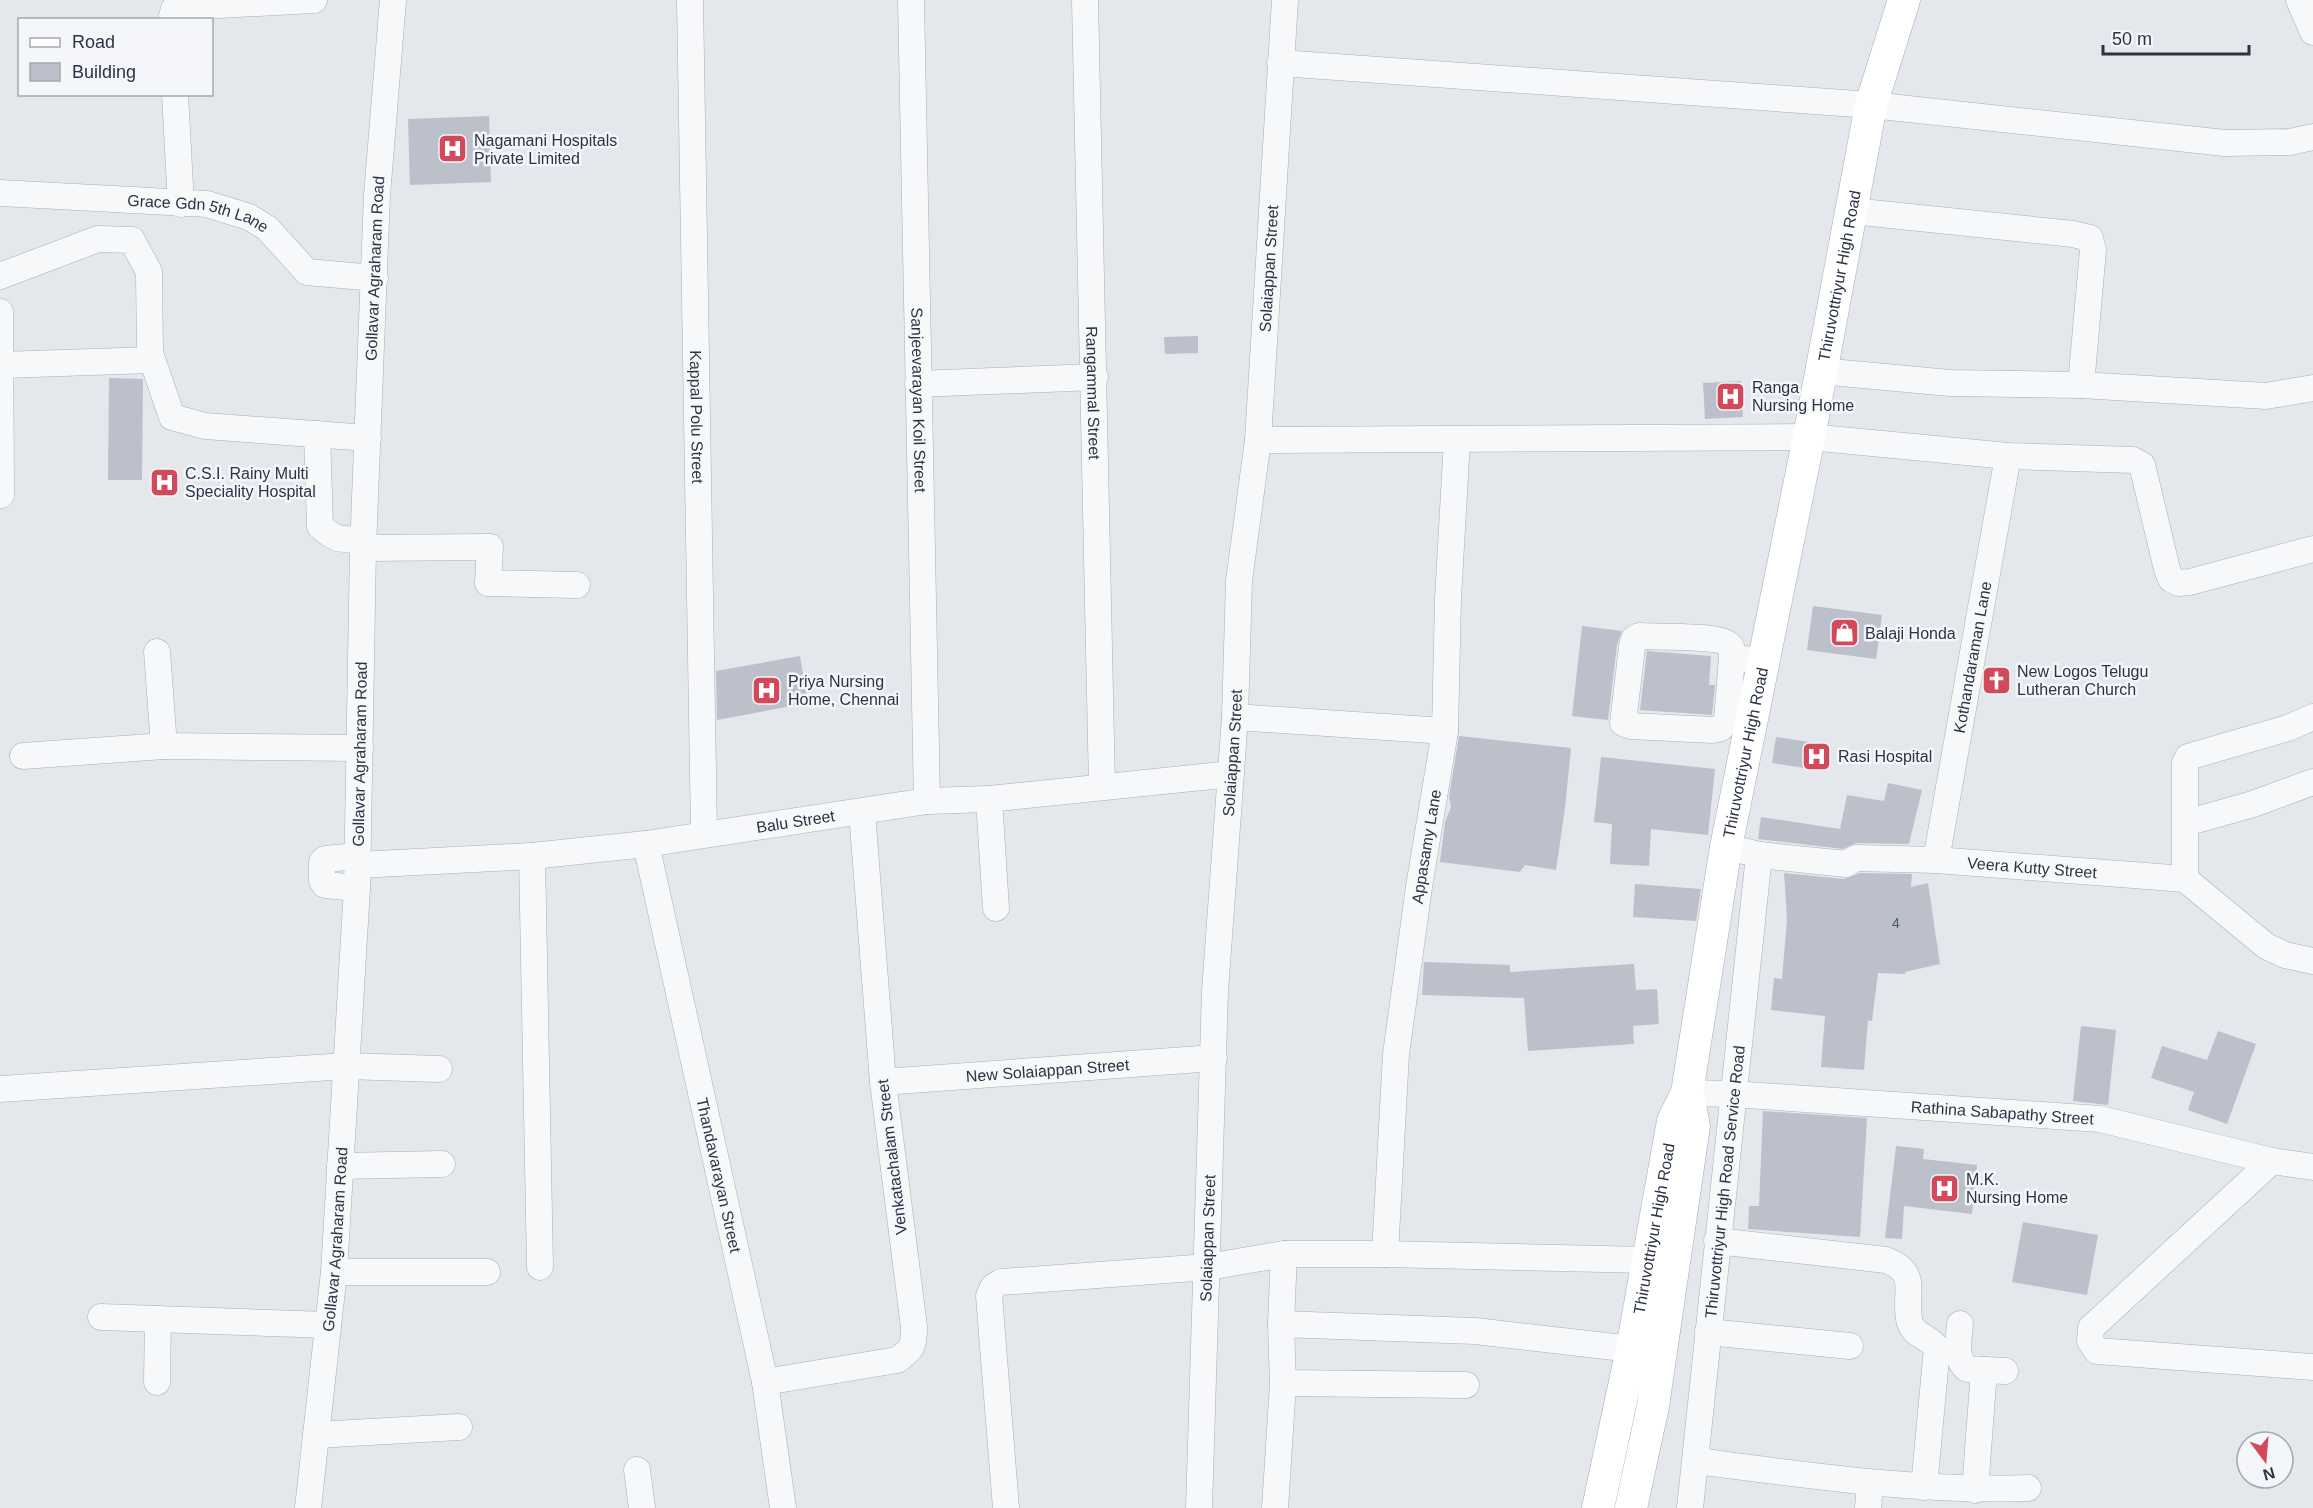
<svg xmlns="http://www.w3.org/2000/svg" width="2313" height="1508" font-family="Arial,sans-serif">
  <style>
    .building { fill: #bbc0ca }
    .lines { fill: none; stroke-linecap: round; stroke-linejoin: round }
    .minor-casing { stroke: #a9aeb7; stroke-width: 27 }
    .major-casing { stroke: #a3abb8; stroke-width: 33 }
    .minor { stroke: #f7f8fa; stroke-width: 26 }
    .major { stroke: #fff; stroke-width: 32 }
    .labels { text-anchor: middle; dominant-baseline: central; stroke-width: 5; stroke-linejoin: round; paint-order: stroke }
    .number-label { font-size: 14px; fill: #4f5766 }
    .poi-label { font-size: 16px; fill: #2b3445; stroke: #f4f6f9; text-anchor: start }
    .street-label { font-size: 16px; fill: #2b3445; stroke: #f4f6f9 }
  </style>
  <rect width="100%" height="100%" fill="#e4e7ec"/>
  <path class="building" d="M489,116L491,182L410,185L408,119Z
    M1198,336V353L1165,354L1164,337Z
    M109,378L143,379L142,480H108Z
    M1741,381L1743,417L1705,419L1703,383Z
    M1813,606L1882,615L1876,659L1807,650Z
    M1582,626L1622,631L1617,645L1608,720L1572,716Z
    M1647,651L1711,656L1709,685H1715L1712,715L1640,710Z
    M800,656L808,703L717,720L716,671Z
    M1459,736L1571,748L1565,808L1556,870L1525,865L1520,872L1440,862L1445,822L1451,807L1449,797Z
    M1776,737L1829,745L1825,771L1772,763Z
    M1601,757L1715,769L1708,835L1651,829L1649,866L1610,864L1612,824L1594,822Z
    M1888,783L1922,790L1909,844L1856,843L1843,849L1758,839L1761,817L1840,829L1847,795L1884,801Z
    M1784,873L1844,879L1860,873L1912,874L1911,887L1928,883L1940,964L1905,972V974L1878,973L1872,1021L1868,1020L1864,1070L1821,1067L1825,1016L1771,1010L1774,978L1782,979L1787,919Z
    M1635,884L1701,889L1696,921L1633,917Z
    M1424,962L1510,965V972L1634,964L1636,990L1657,989L1659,1024L1633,1026L1634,1044L1528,1051L1524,998L1422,995Z
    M2081,1026L2116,1030L2108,1105L2073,1101Z
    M2218,1031L2256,1044L2227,1124L2188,1110L2194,1092L2151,1078L2162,1046L2207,1060Z
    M1763,1111L1867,1118L1860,1237L1748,1229L1749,1206H1759Z
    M1896,1146L1924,1149L1923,1159L1977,1165L1972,1214L1904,1206L1902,1239L1885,1238Z
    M2023,1222L2098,1235L2087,1295L2012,1282Z"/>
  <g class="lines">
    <defs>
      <g id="minor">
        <path id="s1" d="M690,0L704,834"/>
        <path id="s2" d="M911,0L927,801"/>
        <path id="s3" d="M1085,0L1102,787"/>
        <path d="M2299,0L2313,32"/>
        <path d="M171,20L174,9L182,7L314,0"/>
        <path d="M1280,63L1871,105L2225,143L2290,142L2313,137"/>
        <path d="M175,94L181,204"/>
        <path id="s4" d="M0,193L207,204L249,217L267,228L307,272L375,278"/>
        <path d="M1852,211L2073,234L2090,238L2093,250L2081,385"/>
        <path d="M0,276L98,239L132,240L149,272L150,353L172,417L205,426L368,438"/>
        <path d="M0,312L1,495"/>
        <path d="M2,365L152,360"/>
        <path d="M1820,371L1950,383L2081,385L2266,396L2313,388"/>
        <path d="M918,384L1095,377"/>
        <path d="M317,434L320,526C337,542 341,539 363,539"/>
        <path d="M1258,440L1809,437L2008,456L2133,460L2142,465L2167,569L2171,579L2179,583L2190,582L2313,549"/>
        <path d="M363,548L490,547L488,583L577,585"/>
        <path d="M157,652L164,746"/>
        <path d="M1732,657C1732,652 1733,647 1728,644C1717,635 1656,637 1639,636L1634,639L1632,647L1623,723L1631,726L1712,730L1721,728L1727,720L1732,657L1764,662"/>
        <path d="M1235,717L1445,731"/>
        <path d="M23,756L164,746L360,748"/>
        <path d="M989,799L996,908"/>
        <path d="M2186,823L2253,804L2313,782"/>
        <path id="s5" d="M646,844L765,1382L783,1508"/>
        <path id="s6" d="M1744,851L1759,855L1846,864L1856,858L1936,860L2185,879L2266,946L2285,955L2313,961"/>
        <path d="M532,856L540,1267"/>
        <path id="s7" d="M1936,860L2008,456"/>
        <path id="s8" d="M358,865L532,856L646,844L927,801L989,799L1231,774"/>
        <path d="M2185,879V763L2188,757L2288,728L2313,717"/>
        <path d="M357,888L325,885L322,881V862L325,859L358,856"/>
        <path id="s9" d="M883,1082L1214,1058"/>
        <path d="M0,1089L346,1066L439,1069"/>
        <path id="s10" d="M1687,1093L1732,1094L2100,1119L2272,1161L2313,1167"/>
        <path d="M2272,1161L2091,1328L2090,1341L2097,1351L2313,1367"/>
        <path d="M340,1166L442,1164"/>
        <path d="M1717,1241L1886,1260C1922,1274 1902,1295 1910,1323C1914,1336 1930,1337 1937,1348L1924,1487"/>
        <path id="s11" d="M1385,1254L1396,1054L1419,887L1445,731L1448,599L1457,440"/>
        <path d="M334,1272H487"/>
        <path d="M101,1317L328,1325"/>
        <path d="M1281,1324L1475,1331L1632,1349"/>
        <path d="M1960,1324C1959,1338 1954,1359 1967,1369L2005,1371"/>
        <path d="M1708,1332L1850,1346"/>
        <path d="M157,1382L158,1319"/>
        <path d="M765,1382L897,1360C913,1349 914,1346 914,1327L883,1082L862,812"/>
        <path d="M1283,1383L1466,1385"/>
        <path d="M316,1435L459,1427"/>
        <path d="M1696,1461C1807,1475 1916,1492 2028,1488"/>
        <path d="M637,1470L642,1508"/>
        <path d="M1975,1490L1984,1370"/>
        <path id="s12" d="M308,1508L334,1272L357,888L363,548L377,195L393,0"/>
        <path d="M1006,1508L989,1296L993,1287L1001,1282L1208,1267L1284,1254H1385L1648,1260"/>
        <path id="s13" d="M1199,1508L1215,991L1235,717L1239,581L1258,440L1285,0"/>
        <path d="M1275,1508L1283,1383L1281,1324L1284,1254"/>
        <path id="s14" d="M1690,1508L1759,855"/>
        <path d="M1868,1508L1870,1483"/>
      </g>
      <g id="major">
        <path id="s15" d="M1598,1508L1632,1349L1673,1121L1687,1093L1726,847L1809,437L1871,105L1904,0"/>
        <path d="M1631,1508L1653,1406L1694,1126L1688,1096"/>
      </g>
    </defs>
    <use href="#minor" class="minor-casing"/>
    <use href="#major" class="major-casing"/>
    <use href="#minor" class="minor"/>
    <use href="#major" class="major"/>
  </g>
  <defs>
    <symbol id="hospital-square" viewBox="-11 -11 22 22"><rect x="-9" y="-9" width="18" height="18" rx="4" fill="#d1495b" stroke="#f4f6f9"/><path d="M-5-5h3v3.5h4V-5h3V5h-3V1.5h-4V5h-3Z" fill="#fff"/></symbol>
    <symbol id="shop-square" viewBox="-11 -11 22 22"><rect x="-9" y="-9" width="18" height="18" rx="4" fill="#d1495b" stroke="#f4f6f9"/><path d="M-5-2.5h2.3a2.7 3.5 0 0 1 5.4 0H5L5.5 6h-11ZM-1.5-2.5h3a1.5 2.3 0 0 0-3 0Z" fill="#fff"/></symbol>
    <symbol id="church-square" viewBox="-11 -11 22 22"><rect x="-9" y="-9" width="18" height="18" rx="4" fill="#d1495b" stroke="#f4f6f9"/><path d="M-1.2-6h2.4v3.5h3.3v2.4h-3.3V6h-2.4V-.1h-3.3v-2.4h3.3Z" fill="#fff"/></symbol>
  </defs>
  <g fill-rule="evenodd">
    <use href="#hospital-square" x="436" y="132" width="33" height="33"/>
    <use href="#hospital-square" x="1714" y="380" width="33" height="33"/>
    <use href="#hospital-square" x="148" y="466" width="33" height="33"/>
    <use href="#shop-square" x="1828" y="616" width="33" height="33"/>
    <use href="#church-square" x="1980" y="664" width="33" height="33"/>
    <use href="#hospital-square" x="750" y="674" width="33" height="33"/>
    <use href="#hospital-square" x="1800" y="740" width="33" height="33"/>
    <use href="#hospital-square" x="1928" y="1172" width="33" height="33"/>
  </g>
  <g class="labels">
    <g class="number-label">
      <text x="1896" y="923">4</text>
    </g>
    <g class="poi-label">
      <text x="474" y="140">Nagamani Hospitals<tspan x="474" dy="18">Private Limited</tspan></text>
      <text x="1752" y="387">Ranga<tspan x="1752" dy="18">Nursing Home</tspan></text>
      <text x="185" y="473">C.S.I. Rainy Multi<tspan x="185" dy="18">Speciality Hospital</tspan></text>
      <text x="1865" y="633">Balaji Honda</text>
      <text x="2017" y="671">New Logos Telugu<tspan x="2017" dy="18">Lutheran Church</tspan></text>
      <text x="788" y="681">Priya Nursing<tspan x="788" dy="18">Home, Chennai</tspan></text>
      <text x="1838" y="756">Rasi Hospital</text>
      <text x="1966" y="1179">M.K.<tspan x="1966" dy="18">Nursing Home</tspan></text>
    </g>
    <g class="street-label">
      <text stroke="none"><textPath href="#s4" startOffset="200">Grace Gdn 5th Lane</textPath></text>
      <text stroke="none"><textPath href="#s12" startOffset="1242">Gollavar Agraharam Road</textPath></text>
      <text stroke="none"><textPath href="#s13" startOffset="1242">Solaiappan Street</textPath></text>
      <text stroke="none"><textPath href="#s15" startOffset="1257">Thiruvottriyur High Road</textPath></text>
      <text stroke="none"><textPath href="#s3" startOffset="393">Rangammal Street</textPath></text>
      <text stroke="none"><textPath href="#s2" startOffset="400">Sanjeevarayan Koil Street</textPath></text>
      <text stroke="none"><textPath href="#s1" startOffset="417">Kappal Polu Street</textPath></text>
      <text stroke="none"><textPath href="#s7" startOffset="206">Kothandaraman Lane</textPath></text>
      <text stroke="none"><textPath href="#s13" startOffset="756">Solaiappan Street</textPath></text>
      <text stroke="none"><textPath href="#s15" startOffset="771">Thiruvottriyur High Road</textPath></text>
      <text stroke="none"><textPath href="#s12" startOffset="756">Gollavar Agraharam Road</textPath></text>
      <text stroke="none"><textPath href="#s8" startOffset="440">Balu Street</textPath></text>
      <text stroke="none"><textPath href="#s11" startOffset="410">Appasamy Lane</textPath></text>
      <text stroke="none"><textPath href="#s6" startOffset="291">Veera Kutty Street</textPath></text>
      <text stroke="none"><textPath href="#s9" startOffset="165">New Solaiappan Street</textPath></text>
      <text stroke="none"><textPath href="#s10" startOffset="316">Rathina Sabapathy Street</textPath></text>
      <text transform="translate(892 1157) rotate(-97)">Venkatachalam Street</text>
      <text stroke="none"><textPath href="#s5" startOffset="339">Thandavarayan Street</textPath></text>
      <text stroke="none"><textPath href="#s14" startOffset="328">Thiruvottriyur High Road Service Road</textPath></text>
      <text stroke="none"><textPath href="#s15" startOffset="285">Thiruvottriyur High Road</textPath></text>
      <text stroke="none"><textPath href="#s13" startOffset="270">Solaiappan Street</textPath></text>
      <text stroke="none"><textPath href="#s12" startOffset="270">Gollavar Agraharam Road</textPath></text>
    </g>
  </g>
  <rect x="18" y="18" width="195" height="78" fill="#f4f6f9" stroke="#a4a8b1" stroke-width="1.5"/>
  <rect x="30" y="38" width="30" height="9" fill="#ffffff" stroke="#a4a8b1" stroke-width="1.5"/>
  <text x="72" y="48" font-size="18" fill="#2b3445">Road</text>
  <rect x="30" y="63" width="30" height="18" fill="#bbc0ca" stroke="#a4a8b1" stroke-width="1.5"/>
  <text x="72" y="78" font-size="18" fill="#2b3445">Building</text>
  <g transform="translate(2265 1460) rotate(164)"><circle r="28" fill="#f4f6f9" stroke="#a4a8b1" stroke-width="1.5"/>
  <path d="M0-4.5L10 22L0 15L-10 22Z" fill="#d1495b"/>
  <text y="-9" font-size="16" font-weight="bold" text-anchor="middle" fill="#2b3445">N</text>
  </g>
  <path d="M2103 45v9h146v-9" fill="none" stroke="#2b3445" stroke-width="3"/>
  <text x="2112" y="45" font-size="18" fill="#2b3445" stroke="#f4f6f9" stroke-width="4.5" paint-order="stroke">50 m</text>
</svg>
